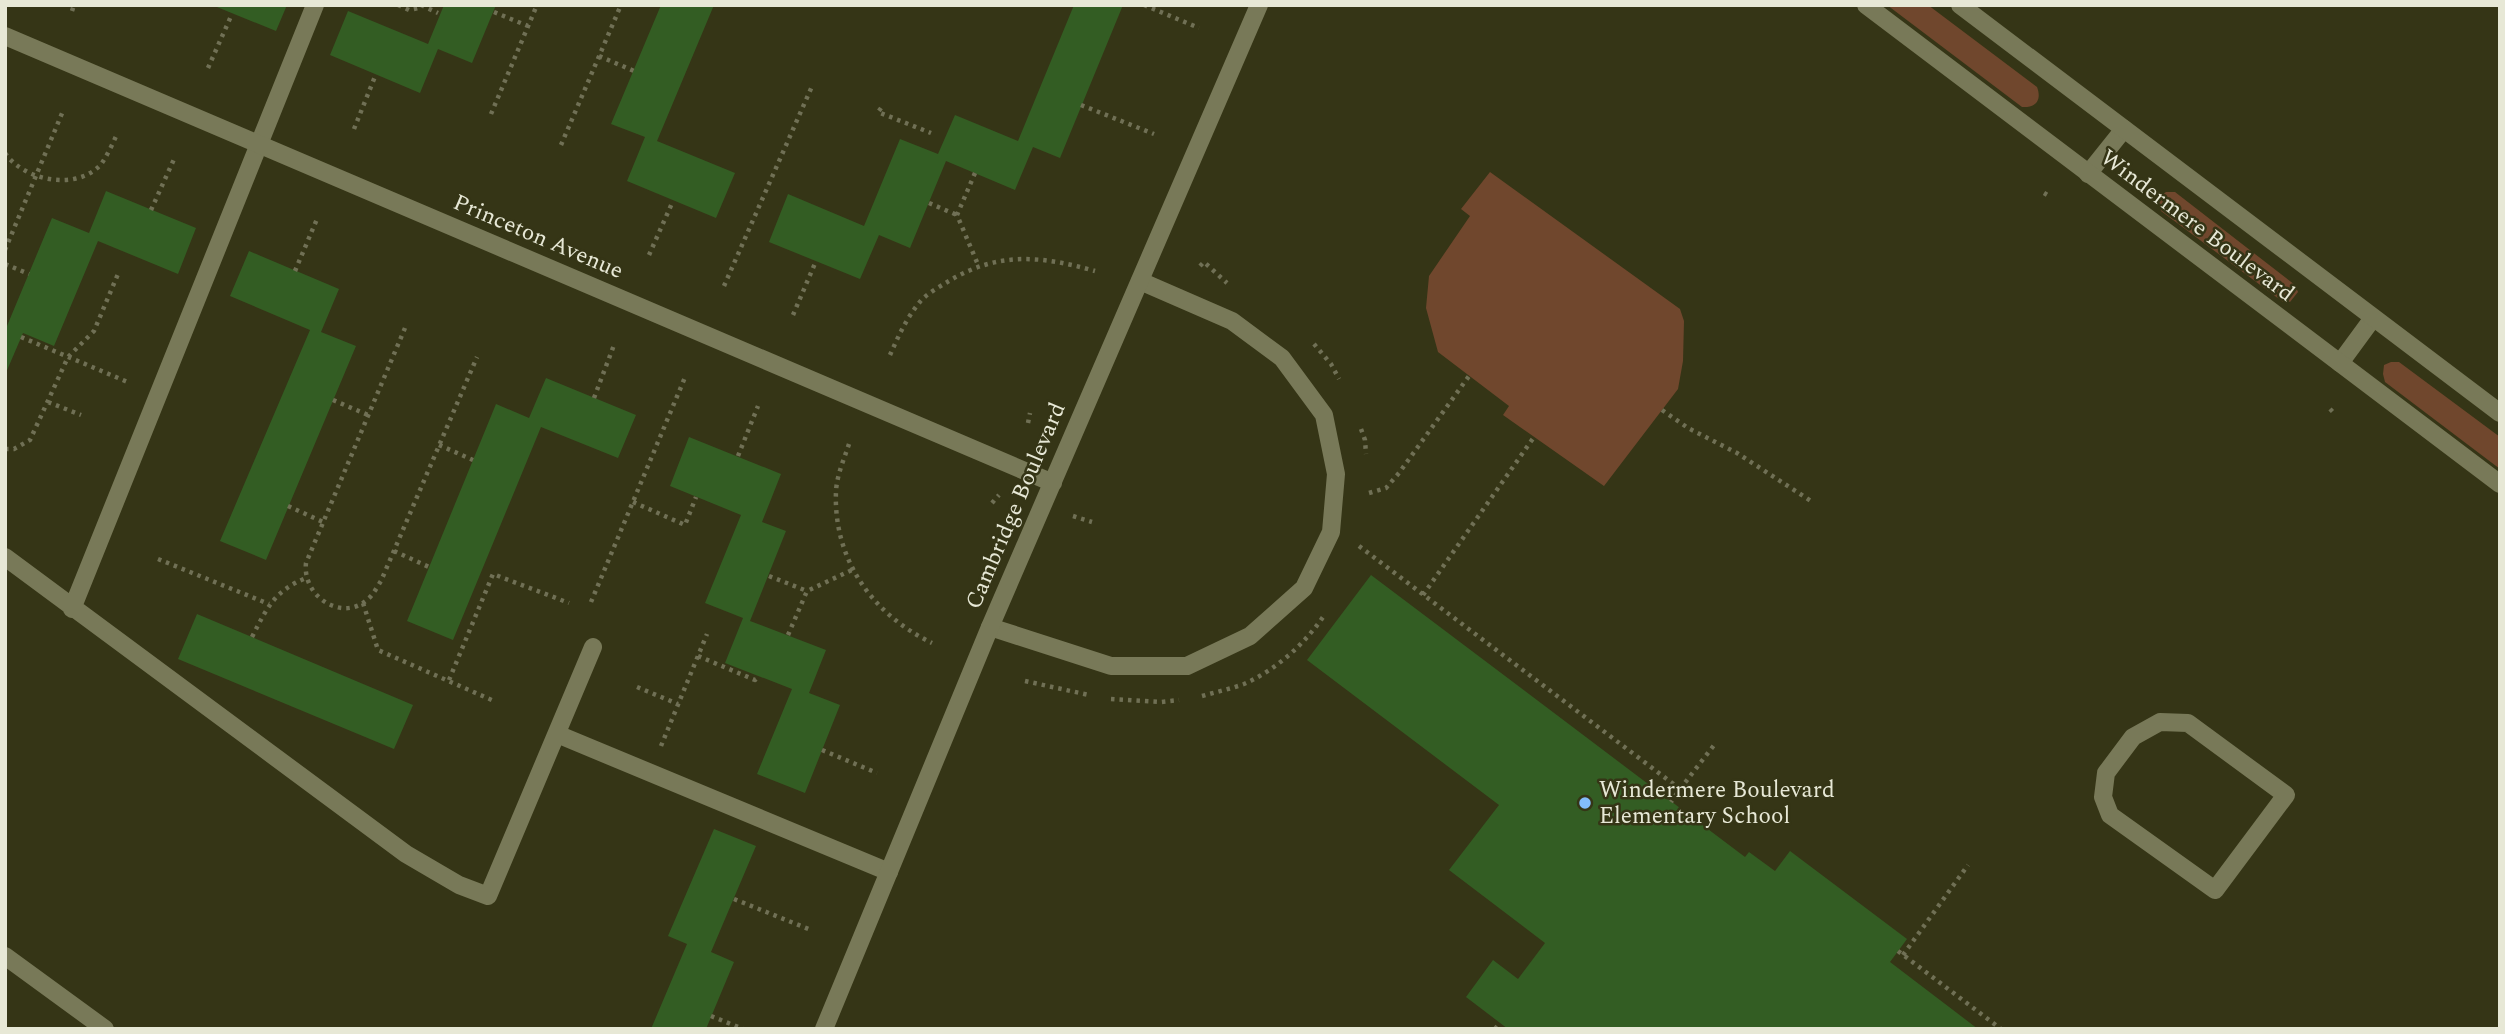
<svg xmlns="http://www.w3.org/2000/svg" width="2505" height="1034" font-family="Spectral,serif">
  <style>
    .green { fill: #70472d }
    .building { fill: #335d23 }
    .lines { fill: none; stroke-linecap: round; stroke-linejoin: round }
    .path { stroke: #707055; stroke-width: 4.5; stroke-dasharray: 3.5 5; stroke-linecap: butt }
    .lane { stroke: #787958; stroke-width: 18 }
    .street { stroke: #787958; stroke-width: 18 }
    .poi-dot { fill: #83bcfb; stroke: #353516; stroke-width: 2.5 }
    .labels { text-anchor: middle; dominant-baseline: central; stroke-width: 5; stroke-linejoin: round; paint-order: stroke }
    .street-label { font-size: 23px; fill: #e7e8d6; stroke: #353516 }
    .poi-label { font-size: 23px; fill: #e7e8d6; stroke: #353516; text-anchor: start }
  </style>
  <rect width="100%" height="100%" fill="#353516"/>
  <path class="green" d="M1887,5H1928L2037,87C2042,100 2036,108 2022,107Z
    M1490,172L1680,309L1684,321L1683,361L1678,389L1604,486L1503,415L1509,406L1438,352L1426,308L1429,276L1470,216L1461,209Z
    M2166,192H2175L2295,285L2298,292L2290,302H2283L2161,211C2158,202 2158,197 2166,192Z
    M2391,362H2399L2500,437V469L2385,382L2383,374L2384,365Z"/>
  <path class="building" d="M212,5H287L276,31Z
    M444,5H496L472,63L438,49L420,93L330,55L348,11L428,44Z
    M661,5H714L657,141L735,173L716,218L627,181L645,137L611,124Z
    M1074,5H1123L1060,158L1033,147L1015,190L946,161L910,248L879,235L860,279L769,242L788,194L864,226L900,139L938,154L955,115L1018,141Z
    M106,191L196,228L178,274L98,241L54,346L23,333L5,375V325L7,326L52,218L89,233Z
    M249,251L339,289L321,332L356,346L266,560L220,541L310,330L230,296Z
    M546,378L636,415L618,458L541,427L453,640L407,621L496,404L529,418Z
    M689,437L781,474L762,522L786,531L750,621L826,650L809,693L840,705L805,793L757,774L792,689L725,663L743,618L705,603L741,515L670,486Z
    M1371,575L1745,857L1749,852L1775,871L1790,851L1907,939L1890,962L1978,1029H1508L1466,997L1493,960L1518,979L1545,943L1449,870L1499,805L1307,660Z
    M197,614L413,705L394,749L178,659Z
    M714,829L756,846L711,952L734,962L706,1029H651L687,944L668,936Z"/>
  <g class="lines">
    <path class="path" d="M398,5L409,10L419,8L420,5
      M421,5L438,13
      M1144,5L1199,28
      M72,11L74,5
      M494,12L528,26
      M599,56L634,71
      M208,68L232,14
      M1081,105L1154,134
      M881,108L878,112L931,133
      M491,114L537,5
      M354,129L376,74
      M561,145L621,5
      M5,153C24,181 78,192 102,163C108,154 113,143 117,134
      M975,173L957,215L979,267
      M2044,193L2049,196
      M929,203L957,215
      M151,210L175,157
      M5,250L63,111
      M649,255L673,201
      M5,264L29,274
      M1200,266L1204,262L1227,283
      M295,271L317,219
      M724,286L813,84
      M793,315L816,261
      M405,328L306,563C302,596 342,623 368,599C373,595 377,587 381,581L477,357
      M21,337L130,383
      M1314,344L1331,364L1339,379
      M890,355C898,337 906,319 919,303C926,294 939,287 949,281C999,251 1042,256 1095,271
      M594,398L614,345
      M333,400L368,415
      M48,402L81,415
      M2330,409L2333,412
      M1662,410L1688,428L1737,453L1811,501
      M1028,423L1030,413
      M1361,429L1365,440L1366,454
      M849,444C844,459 837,475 836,491C833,559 872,614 932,643
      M439,445L473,460
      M5,449H14L30,440L68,357L94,331L118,274
      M738,456L758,406
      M1369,493L1386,488L1399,473L1469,376
      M633,502L685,525L696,497
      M992,503L999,495
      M288,506L323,522
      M1073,516L1092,522
      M1359,546L1680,789L1671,802
      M394,551L429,567
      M158,559L269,604
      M769,576L807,591
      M1423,595L1534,437
      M591,602L686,375
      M363,603L378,650L494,701
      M788,635L807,591L854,569
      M252,637C267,608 274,591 306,578
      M698,656L755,680L758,675
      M449,680L493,574L569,603
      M1025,681L1089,695
      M637,687L678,704
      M1202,696C1216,692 1230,689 1244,684C1276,670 1306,643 1325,614
      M1111,699L1161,702L1179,700
      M661,746L707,634
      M822,750L877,773
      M1680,789L1715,744
      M734,899L811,930
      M1898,951L2001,1029
      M1903,955L1968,865
      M711,1016L743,1029
      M1495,1029L1500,1023"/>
    <path class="lane" d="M2088,174L2124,129
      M2340,363L2373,318
      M5,557L406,854L459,885L488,896L593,647
      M72,609L315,5
      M990,627L1111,666H1187L1250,636L1304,588L1331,532L1336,474L1324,415L1282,358L1232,321L1140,281
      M2160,722L2188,723L2286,795L2215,890L2110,815L2103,797L2106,773L2133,737Z
      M557,734L889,872"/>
    <path class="street" d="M1866,5L2500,484
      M1960,5L2500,413
      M5,36L1053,483
      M5,956L105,1029
      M824,1029L990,627L1259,5"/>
  </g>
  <circle class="poi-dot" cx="1585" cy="803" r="7"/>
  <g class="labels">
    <g class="street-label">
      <text transform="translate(2197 226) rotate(37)">Windermere Boulevard</text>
      <text transform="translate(538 237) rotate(23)">Princeton Avenue</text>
      <text transform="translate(1016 506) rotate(-67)">Cambridge Boulevard</text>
    </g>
    <g class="poi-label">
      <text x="1599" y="790">Windermere Boulevard<tspan x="1599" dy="26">Elementary School</tspan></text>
    </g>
  </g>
  <rect width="2505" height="1034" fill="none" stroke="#e7e8d6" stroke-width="14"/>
</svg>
